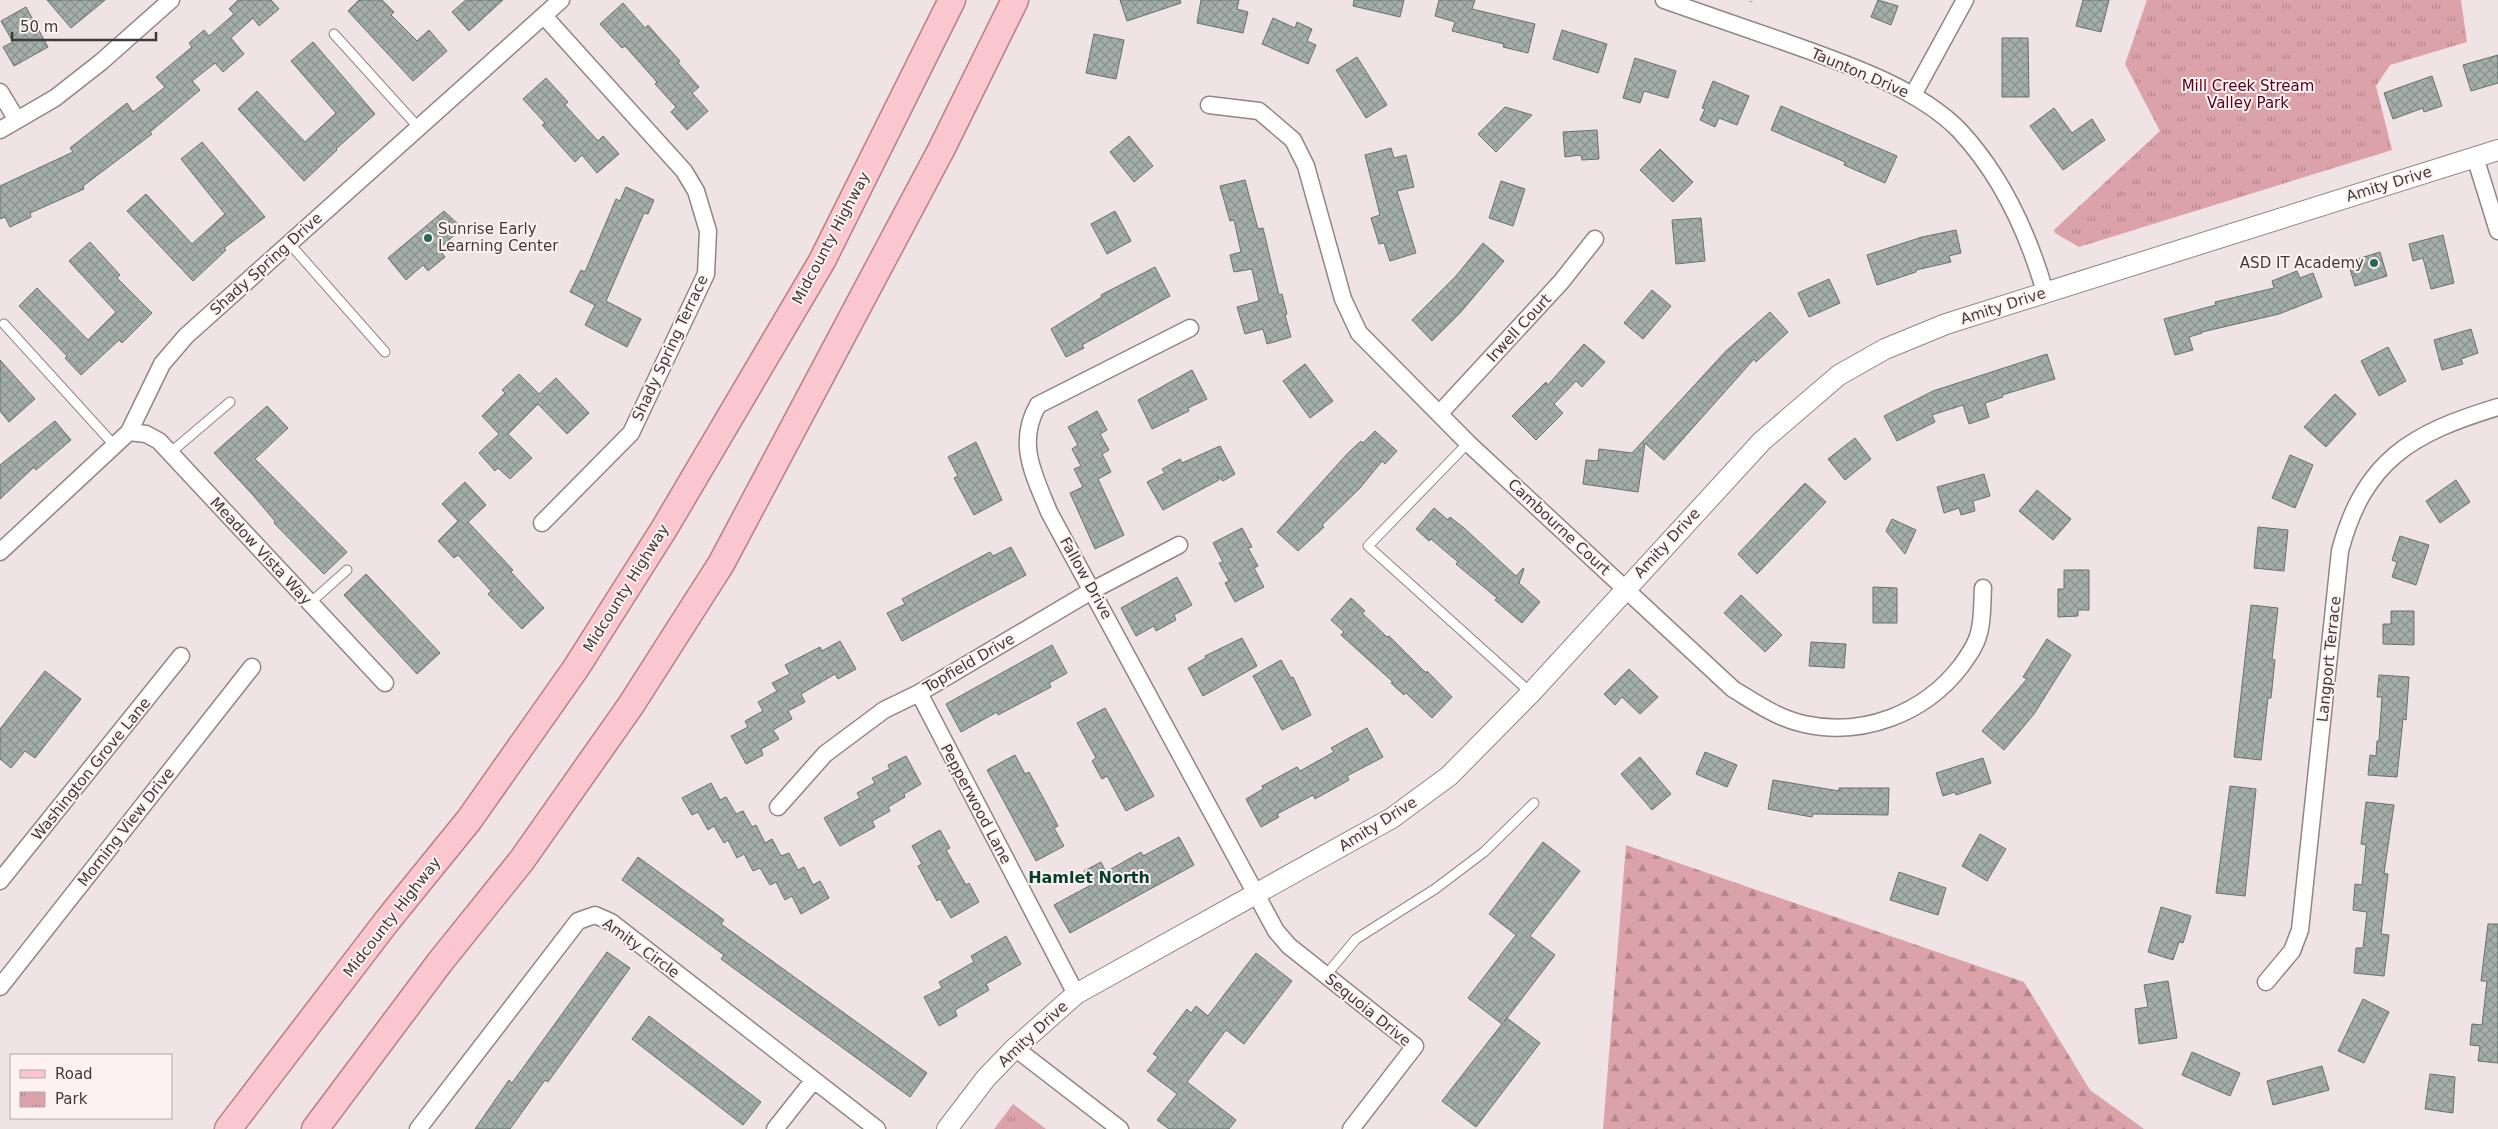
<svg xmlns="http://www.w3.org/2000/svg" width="2498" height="1129" font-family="'DejaVu Sans',sans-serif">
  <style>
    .forest { fill: url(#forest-firs) }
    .park { fill: url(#park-tufts) }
    .building { fill: url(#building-cross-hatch); stroke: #67726e }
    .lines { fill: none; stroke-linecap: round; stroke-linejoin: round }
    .service-casing { stroke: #918586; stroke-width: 11 }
    .minor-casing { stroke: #918586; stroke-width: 19 }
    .tertiary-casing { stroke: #918586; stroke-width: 22 }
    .primary-casing { stroke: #b67e85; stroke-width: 29 }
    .path { stroke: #a79d9e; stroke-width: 3; stroke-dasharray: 1 4; stroke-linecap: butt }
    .service { stroke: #fff; stroke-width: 9 }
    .minor { stroke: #fff; stroke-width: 16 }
    .tertiary { stroke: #fff; stroke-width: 20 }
    .primary { stroke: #fac7ce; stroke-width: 26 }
    .poi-dot { fill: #276754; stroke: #fef1f2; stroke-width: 2 }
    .labels { text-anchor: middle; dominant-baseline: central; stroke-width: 4; stroke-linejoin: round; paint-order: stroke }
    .street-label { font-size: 15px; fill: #403b3b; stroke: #fef1f2 }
    .park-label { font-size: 15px; fill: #55001c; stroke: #fef1f2 }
    .poi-label { font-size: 15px; fill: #403b3b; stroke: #fef1f2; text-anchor: start }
    .neighbourhood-label { font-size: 16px; font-weight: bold; fill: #053d2f; stroke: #fef1f2 }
  </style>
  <defs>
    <pattern id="forest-firs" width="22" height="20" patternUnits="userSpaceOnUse" patternTransform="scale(1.25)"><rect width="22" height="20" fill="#dca2a9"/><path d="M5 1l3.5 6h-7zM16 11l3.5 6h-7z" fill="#b4858b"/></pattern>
    <pattern id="park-tufts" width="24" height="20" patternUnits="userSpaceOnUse" patternTransform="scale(1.25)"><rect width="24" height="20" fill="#dca2a9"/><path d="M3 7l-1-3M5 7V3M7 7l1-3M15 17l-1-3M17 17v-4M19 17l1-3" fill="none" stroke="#b4858b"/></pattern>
    <pattern id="building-cross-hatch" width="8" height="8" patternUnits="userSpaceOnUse" patternTransform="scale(1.25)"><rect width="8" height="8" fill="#a4afab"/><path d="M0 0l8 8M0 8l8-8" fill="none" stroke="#87908c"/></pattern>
  </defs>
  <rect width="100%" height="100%" fill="#f0e3e5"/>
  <path class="forest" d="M1626,845L2024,982L2090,1090L2144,1129H1603Z"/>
  <path class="park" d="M2147,0H2461L2467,42L2390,65L2376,86L2392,150L2079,247L2055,233L2054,230L2160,131L2125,64Z
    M1013,1104L1046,1129H994Z"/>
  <path class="building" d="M47,0H105L71,28Z
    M238,0H271L279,9L259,26L253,18L231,38L244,54L223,72L215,63L192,81L200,90L150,132L152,134L83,186L84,189L30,213L31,217L10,227L5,217L0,219V186L73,152L70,148L127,103L133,112L165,87L156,77L192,47L189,43L204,30L209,36L234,14L229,9Z
    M359,0H382L394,12L391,15L417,41L429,30L447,51L413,81L348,11Z
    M466,0H503L469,31L452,12Z
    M1120,0H1180L1181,3L1127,21Z
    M1201,0H1239L1237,9L1248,12L1243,33L1197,23Z
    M1354,0H1404L1400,17L1353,6Z
    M1439,0H1475L1472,9L1535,24L1528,53L1503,47L1504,44L1452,31L1455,22L1435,16Z
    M1878,0L1898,6L1891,25L1871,17Z
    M2083,0H2109L2101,32L2076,26Z
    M623,3L645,28L648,25L660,39L680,61L678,63L699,87L692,93L708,111L687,130L671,112L676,107L655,84L657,82L625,46L622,48L600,24Z
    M26,7L48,47L14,66L3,47L13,42L1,21Z
    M1273,18L1295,28L1297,22L1312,29L1307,41L1316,45L1308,64L1262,44Z
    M1562,30L1607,44L1598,73L1553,59Z
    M1094,34L1124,40L1116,79L1086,73Z
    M2002,38H2028L2029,97H2002Z
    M313,42L375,114L336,149L337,150L304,181L238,109L257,91L305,142L336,113L291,61Z
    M2498,55V83L2471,91L2463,65Z
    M1357,57L1387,105L1366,118L1336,70Z
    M1635,58L1676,71L1668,98L1644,91L1640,103L1623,98Z
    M2432,76L2442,106L2424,112L2423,108L2393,119L2384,93Z
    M546,78L568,102L565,105L598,141L603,136L619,154L597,173L582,155L575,162L542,125L545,123L523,99Z
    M1713,81L1749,96L1737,125L1719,118L1715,127L1700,120L1705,109L1702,108Z
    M1781,106L1897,156L1885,183L1844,165L1845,162L1771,130Z
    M1505,107L1532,115L1496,152L1478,134Z
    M2054,108L2072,133L2092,119L2105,140L2063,170L2030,126Z
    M1597,130L1599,159L1582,160L1581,155L1565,157L1563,132Z
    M1129,136L1153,166L1134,182L1110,152Z
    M202,142L265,217L224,248L226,250L193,281L127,211L146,194L192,244L225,214L181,159Z
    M1391,148L1394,158L1406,155L1414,187L1397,191L1416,253L1390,261L1384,243L1379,244L1371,218L1380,215L1365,155Z
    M1660,149L1693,182L1673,202L1640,170Z
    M1245,180L1258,229L1263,228L1279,295L1282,294L1287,314L1285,315L1291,337L1267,344L1263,329L1245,334L1237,307L1259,301L1252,269L1234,272L1230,255L1241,252L1234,220L1230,221L1220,186Z
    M1501,181L1525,189L1513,226L1489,218Z
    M626,187L654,200L648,214L644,213L606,301L641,319L627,347L585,325L595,305L570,292L581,270L585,272L616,199L620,201Z
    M444,211L462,228L439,249L445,257L428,271L423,265L406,280L388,258Z
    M1115,211L1131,241L1107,254L1091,224Z
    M1701,218L1705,261L1676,264L1672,220Z
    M1956,230L1961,253L1949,256L1951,262L1916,270V272L1877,285L1867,255L1922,237Z
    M2443,235L2454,283L2431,289L2423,258L2413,261L2409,244Z
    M90,242L120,275L117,278L152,313L122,343L119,340L81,375L65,358L67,356L19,306L37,288L88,340L116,312L69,261Z
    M1483,243L1504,261L1460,313L1432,341L1412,320L1456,276Z
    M2380,252L2387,276L2355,286L2348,262Z
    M1155,267L1170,296L1082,345L1084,348L1066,357L1051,329L1102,297L1101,295Z
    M2297,271L2300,278L2313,273L2322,297L2279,314L2202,332V333L2189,337L2193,350L2175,355L2164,319L2216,305L2215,302L2274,288L2272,281Z
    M1829,279L1840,303L1809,317L1798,293Z
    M1652,290L1671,306L1643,339L1624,323Z
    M1770,312L1788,332L1756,362L1754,359L1664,460L1645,443L1638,492L1583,484L1586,460L1598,461L1599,449L1632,453L1726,351Z
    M2471,329L2478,353L2461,359L2463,364L2442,370L2434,340Z
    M1584,344L1605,362L1582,387L1576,381L1554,404L1563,413L1536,440L1512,416L1546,382L1548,385Z
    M2388,347L2406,381L2379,396L2361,361Z
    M2047,354L2055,379L2002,395L2003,397L1985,403L1989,417L1969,424L1963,405L1932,415L1935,422L1897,441L1884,416L1933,391Z
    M0,360L35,399L9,422L0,411Z
    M1305,364L1333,401L1310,418L1283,381Z
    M1192,370L1207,399L1188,408L1189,411L1152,429L1138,400Z
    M519,374L539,394L556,378L589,413L567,434L538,404L508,434L532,458L510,479L498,468L495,471L479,453L499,434L482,416L505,393L502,390Z
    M2335,394L2356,414L2326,447L2304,427Z
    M267,406L288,428L255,459L347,552L324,574L274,523L275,521L252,494L214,453Z
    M1097,411L1107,430L1100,434L1109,450L1102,454L1111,472L1098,479L1124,535L1095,549L1070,493L1083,487L1074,469L1081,466L1072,449L1078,445L1068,427Z
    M55,421L71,440L36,470L34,467L0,499V465Z
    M1375,431L1397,451L1385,464L1382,461L1360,488L1322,525L1324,527L1298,551L1277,532L1348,453L1361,441L1363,443Z
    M1855,438L1871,459L1845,480L1828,459Z
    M976,442L1002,500L974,515L954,478L958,476L948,457Z
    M1220,446L1235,474L1223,481L1217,476L1219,480L1163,510L1147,482L1165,473L1162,469L1180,459L1182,463Z
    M2290,455L2313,465L2295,508L2272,498Z
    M1984,474L1990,496L1973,501L1975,511L1961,515L1959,508L1944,513L1937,487Z
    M2456,480L2470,502L2440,523L2426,501Z
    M465,482L486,505L468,522L513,570L511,572L544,608L522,629L488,594L491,591L458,555L454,558L438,541L458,521L442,504Z
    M1805,483L1826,502L1757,574L1738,554Z
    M2037,490L2071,519L2053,540L2019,511Z
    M1434,508L1448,520L1450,517L1464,528L1516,576L1523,568L1524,569L1519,583L1540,602L1522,623L1495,600L1497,598L1456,564L1458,562L1431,539L1429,541L1416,529Z
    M1892,519L1916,530L1905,554L1886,531Z
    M2258,527L2288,530L2284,571L2254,568Z
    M1242,528L1252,547L1248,548L1258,566L1254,568L1264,587L1235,602L1225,583L1229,581L1219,563L1223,562L1213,543Z
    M2400,536L2429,545L2416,585L2392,577L2397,562L2392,560Z
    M1011,547L1026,575L902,641L887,613L905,604L902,599L990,552L993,556Z
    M2064,570H2089V610H2078V616L2058,617V589H2064Z
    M366,574L440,653L417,674L344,595Z
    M1177,577L1192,605L1174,615L1176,620L1156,631L1154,626L1136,636L1121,608Z
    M1873,587L1897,588V623H1873Z
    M1741,595L1782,635L1765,652L1724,613Z
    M1351,598L1365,611L1362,613L1387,637L1389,636L1426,673L1427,671L1452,697L1432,718L1406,693L1404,695L1391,683L1393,682L1341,635L1344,632L1331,620Z
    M2251,605L2278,608L2272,659L2275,660L2271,698H2268L2261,760L2234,757Z
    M2391,611H2414V645L2383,644V624H2391Z
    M1242,638L1257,666L1203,696L1188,668L1206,658L1205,656Z
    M2047,639L2071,655L2034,714L2004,750L1982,731L2027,679L2023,677Z
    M840,641L856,669L838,679L835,674L801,694L805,702L788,711L792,719L773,730L779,739L761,749L763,755L746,764L731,736L748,727L745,721L763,711L758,702L777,691L772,683L790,674L785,665L820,647L822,651Z
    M1811,642L1846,644L1844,668L1809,666Z
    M1052,645L1067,673L1049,683L1051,687L998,715L997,712L961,732L946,704Z
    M1281,660L1291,678L1293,677L1311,715L1282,730L1253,676Z
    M1629,669L1658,697L1640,714L1622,697L1615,705L1604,694Z
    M45,671L81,699L35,758L25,751L11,768L0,759V729Z
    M2379,675L2409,677L2406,720L2403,719L2397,777L2368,775L2370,755L2376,756L2377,741H2379L2382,697H2377Z
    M1105,708L1154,796L1126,811L1107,776L1102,779L1092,761L1096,758L1077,723Z
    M1367,728L1383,757L1347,776L1349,780L1315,799L1313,795L1277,814L1279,817L1261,827L1246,799L1263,789L1262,786L1297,767L1300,771L1334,752L1331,748Z
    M1705,752L1737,765L1727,787L1696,774Z
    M1015,755L1025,774L1029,772L1045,801L1058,826L1054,828L1064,846L1036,861L987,770Z
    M906,756L921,784L904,794L905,797L888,807L890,811L872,821L875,827L840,846L824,818L860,798L857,793L875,783L872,778L890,769L888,765Z
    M1640,757L1671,794L1652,810L1621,774Z
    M1983,758L1991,783L1956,795L1955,792L1943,796L1936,773Z
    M1773,780L1839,791V788H1889L1888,815L1813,814L1812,817L1768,809Z
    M711,783L720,800L726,797L736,814L743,811L752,827L756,825L765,843L772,839L781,856L789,853L798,870L804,867L813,885L820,881L829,898L801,914L792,896L785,900L776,882L770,885L760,868L753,871L744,854L737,858L728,840L724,843L714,826L708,830L698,812L692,815L682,798Z
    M2230,786L2256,789L2245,896L2216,893Z
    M2366,802L2394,805L2384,873L2388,874L2381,934L2389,935L2384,976L2354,973L2356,948H2363L2367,912L2353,910L2355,884L2362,885L2366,845L2361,844Z
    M940,830L950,848L946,850L966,885L969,883L979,902L951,918L940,899L937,901L918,866L922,864L912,846Z
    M1980,834L2006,849L1987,881L1962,866Z
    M1179,837L1194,865L1070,933L1054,905L1091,885L1084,871L1101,862L1106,872L1141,852L1143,856Z
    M1543,842L1580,871L1530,936L1555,955L1504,1022L1507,1018L1540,1043L1476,1127L1442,1101L1502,1024L1468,998L1516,935L1489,914Z
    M638,857L724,920L721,924L927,1073L910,1097L721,959L724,955L622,880Z
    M1899,872L1946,888L1938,915L1890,900Z
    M2161,907L2191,916L2183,943L2179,942L2173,960L2148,952Z
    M2488,924H2498V1063L2478,1061L2480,1046L2470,1045L2472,1024L2482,1025L2487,981H2481Z
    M1006,936L1021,964L986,984L989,990L955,1010L957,1016L939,1026L924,997L942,988L939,982L974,962L971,956Z
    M607,952L630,968L548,1082L545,1080L510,1129H475L509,1080L512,1083Z
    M1256,953L1292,981L1244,1044L1226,1030L1187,1082L1236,1120L1229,1129H1169L1157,1120L1177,1094L1147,1071L1158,1057L1153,1054L1187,1009L1191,1013L1196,1006L1208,1016Z
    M2168,981L2177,1038L2139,1044L2135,1009L2148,1007L2144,985Z
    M2363,999L2389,1012L2364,1063L2338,1051Z
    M649,1016L761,1102L743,1125L632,1039Z
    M2192,1052L2240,1073L2230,1096L2182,1075Z
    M2322,1066L2329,1090L2273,1105L2267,1081Z
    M2430,1074L2455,1077L2453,1113L2425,1109Z"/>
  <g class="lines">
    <defs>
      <path id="service" d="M334,34L419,128
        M289,243L385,352
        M4,324L115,446
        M1468,443L1368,546L1531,693
        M170,453L230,402
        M310,603L347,570
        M1326,975L1356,939L1435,889L1484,852L1534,803"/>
      <path id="minor" d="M1664,0C1704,14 1745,28 1785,42C1841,62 1917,87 1959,130C2002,176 2028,233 2045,292
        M0,92L17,120
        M1913,95L1965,0
        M1209,105L1259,111L1293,140L1306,166L1343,299L1359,333L1468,443L1733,689C1756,703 1777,718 1804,724C1863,737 1924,714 1961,666C1968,656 1976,646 1979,633C1983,619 1982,602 1983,588
        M0,130L55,98L101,62L171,0
        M2475,157L2498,231
        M1190,328L1038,405C1016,443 1034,475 1049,512L1276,931L1289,946L1415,1046L1351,1129
        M1439,414L1561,282L1595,239
        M129,432L146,434L159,441L385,683
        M542,523L631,433L706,274L708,231L696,191L684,171L544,16
        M0,552L129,432L162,364L186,336L561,0
        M919,693L1076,994
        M778,807L825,754L884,710L919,693L1093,590L1179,545
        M0,881L181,656
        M2266,982L2292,951L2300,930L2340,551C2364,460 2412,433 2498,407
        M0,987L252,667
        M1015,1048L1120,1129
        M418,1129L578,921L595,915L611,922L877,1129
        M775,1129L813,1081"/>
      <path id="tertiary" d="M947,1129L986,1078L1015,1048L1076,994L1392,818L1449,776L1531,693L1762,441L1839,375L1885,349L1946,324L2498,150"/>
      <path id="primary" d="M228,1129L387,921L469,820L576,668L664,529L822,261L952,0
        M315,1129L440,962L522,860L631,705L721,564L941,150L1015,0"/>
    </defs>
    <use href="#service" class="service-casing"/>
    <use href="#minor" class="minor-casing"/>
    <use href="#tertiary" class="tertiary-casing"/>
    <use href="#primary" class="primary-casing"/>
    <path class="path" d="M1751,2V0"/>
    <use href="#service" class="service"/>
    <use href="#minor" class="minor"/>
    <use href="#tertiary" class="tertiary"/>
    <use href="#primary" class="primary"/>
  </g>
  <g class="poi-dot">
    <circle cx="428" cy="238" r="5"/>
    <circle cx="2374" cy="263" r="5"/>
  </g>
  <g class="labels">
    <g class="street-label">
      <text transform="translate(1860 73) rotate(23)">Taunton Drive</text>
      <text transform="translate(2389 184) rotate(-17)">Amity Drive</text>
      <text transform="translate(831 238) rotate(-62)">Midcounty Highway</text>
      <text transform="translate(266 264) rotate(-42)">Shady Spring Drive</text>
      <text transform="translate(2003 306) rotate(-18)">Amity Drive</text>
      <text transform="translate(1519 328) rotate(-47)">Irwell Court</text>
      <text transform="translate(670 348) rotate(-65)">Shady Spring Terrace</text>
      <text transform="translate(1559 527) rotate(43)">Cambourne Court</text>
      <text transform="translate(1667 543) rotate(-47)">Amity Drive</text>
      <text transform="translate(261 551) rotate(47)">Meadow Vista Way</text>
      <text transform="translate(1086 578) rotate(61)">Fallow Drive</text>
      <text transform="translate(626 588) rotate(-58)">Midcounty Highway</text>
      <text transform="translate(2329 659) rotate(-84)">Langport Terrace</text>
      <text transform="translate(969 663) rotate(-30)">Topfield Drive</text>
      <text transform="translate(91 769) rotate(-51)">Washington Grove Lane</text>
      <text transform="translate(976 804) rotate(62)">Pepperwood Lane</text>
      <text transform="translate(1378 824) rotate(-32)">Amity Drive</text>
      <text transform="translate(126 827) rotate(-52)">Morning View Drive</text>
      <text transform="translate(392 917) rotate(-52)">Midcounty Highway</text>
      <text transform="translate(641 948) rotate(36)">Amity Circle</text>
      <text transform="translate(1368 1010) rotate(39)">Sequoia Drive</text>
      <text transform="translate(1033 1034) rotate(-43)">Amity Drive</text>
    </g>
    <g class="park-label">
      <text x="2248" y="86">Mill Creek Stream<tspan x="2248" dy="17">Valley Park</tspan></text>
    </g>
    <g class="poi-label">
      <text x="438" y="229">Sunrise Early<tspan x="438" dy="17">Learning Center</tspan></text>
      <text x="2364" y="263" text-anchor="end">ASD IT Academy</text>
    </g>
    <g class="neighbourhood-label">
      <text x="1089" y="877">Hamlet North</text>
    </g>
  </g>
  <rect x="10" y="1054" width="162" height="65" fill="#fef1f2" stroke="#b2a8a9"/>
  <rect x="20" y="1070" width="25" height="8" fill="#fac7ce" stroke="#b2a8a9"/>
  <text x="55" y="1079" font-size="15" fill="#403b3b">Road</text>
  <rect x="20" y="1092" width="25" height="15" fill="url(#park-tufts)" stroke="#b2a8a9"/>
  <text x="55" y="1104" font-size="15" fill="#403b3b">Park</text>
  <path d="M12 32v8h144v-8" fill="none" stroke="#403b3b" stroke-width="2.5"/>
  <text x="20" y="32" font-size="15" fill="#403b3b" stroke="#fef1f2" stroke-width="4" paint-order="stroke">50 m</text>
</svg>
